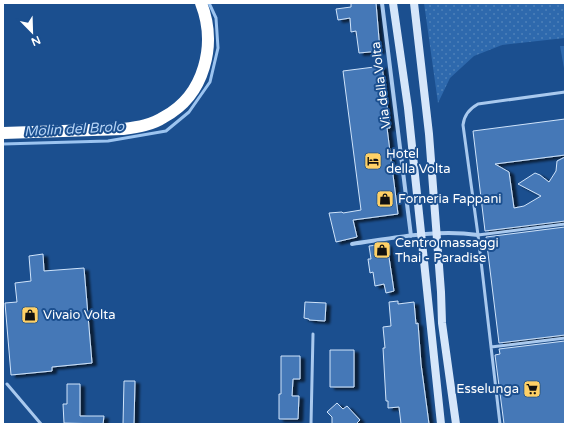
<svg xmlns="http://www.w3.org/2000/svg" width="568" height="427" font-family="'Varela Round',sans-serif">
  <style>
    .grass { fill: url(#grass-dots) }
    .green { fill: #2e69ad }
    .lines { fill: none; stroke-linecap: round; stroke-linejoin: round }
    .stream { stroke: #9cc4f0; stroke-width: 3 }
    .building { fill: #4478b7; stroke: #cfe3fa; filter: url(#shadow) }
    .lane { stroke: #a9c9ee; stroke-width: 3 }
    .street { stroke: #a9c9ee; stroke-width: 4 }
    .secondary { stroke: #d6e6fa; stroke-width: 8 }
    .highway { stroke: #fff; stroke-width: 12 }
    .labels { text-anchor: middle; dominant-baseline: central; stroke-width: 4; stroke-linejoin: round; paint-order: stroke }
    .street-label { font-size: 13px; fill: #fff; stroke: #1b4f8f }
    .poi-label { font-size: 13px; fill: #fff; stroke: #1b4f8f; text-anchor: start }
    .water-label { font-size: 14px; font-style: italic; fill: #b5d3f5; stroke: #1b4f8f }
  </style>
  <defs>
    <pattern id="grass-dots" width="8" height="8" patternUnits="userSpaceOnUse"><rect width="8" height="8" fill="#2e69ad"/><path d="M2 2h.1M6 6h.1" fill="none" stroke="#4d80b9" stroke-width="1.8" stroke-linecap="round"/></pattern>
    <filter id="shadow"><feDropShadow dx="4.5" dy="2.5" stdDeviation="1" flood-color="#0009"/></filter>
  </defs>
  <rect width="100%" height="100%" fill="#1b4f8f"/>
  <path class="grass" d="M424,3H565V38L502,45L474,56L450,78L438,103Z"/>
  <path class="green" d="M560,46H565V74Z"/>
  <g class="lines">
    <path class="stream" d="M3,144L108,141L166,131L189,112L210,82L218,48L216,18L209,3"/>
  </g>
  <path class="building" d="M351,3H376L380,51L359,53L356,31L351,32L350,18L338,20L336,9L351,7Z
    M382,66L390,128H387L398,214L353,220L357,237L336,242L329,213L342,212L343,213L361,210L343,71Z
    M565,119V155L495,164L509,172L514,208L524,206L541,196L518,184L535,173L540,175L549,182L556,171L557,161L565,157V221L485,231L473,131Z
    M565,227V335L499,343L486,237Z
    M387,244L394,291L386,293L384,284L375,286L373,272L370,273L368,259H371L369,246Z
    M43,254L44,271L84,268L92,363L52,367V371L11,375L5,303L17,302L15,283L31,281L29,256Z
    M398,301V304L414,302L416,324L418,323L421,364L429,424H401L399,407L388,408V401H386L383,348H385L383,327L391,326L389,302Z
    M305,302L326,303L325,321L309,320V319L304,318Z
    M565,341V424H504L495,355L500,354L499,349Z
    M330,350H354V387H330Z
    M281,356H300V379H293L292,396H299L298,419H279V394H281Z
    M124,381H135L134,424H123Z
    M67,384H80V416H104L103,424L64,423L63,404H67Z
    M337,403L343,409L347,406L360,420L356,424H332V417L327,412Z"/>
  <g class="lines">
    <path class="lane" d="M478,235L565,224
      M491,347L565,338
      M7,384L41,424
      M311,424L313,334
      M500,424L478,235L463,125C464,115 469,109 478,104L565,92"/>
    <path class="street" d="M382,3L411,236
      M352,244C394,238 436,229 478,235"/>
    <path class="secondary" d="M393,3L408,108L441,424
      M414,3L429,134L441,292L442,323L456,424"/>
    <path class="highway" d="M3,133L123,129C138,127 152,125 164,117C205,95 217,44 201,3"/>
  </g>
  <defs>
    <symbol id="hotel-square" viewBox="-11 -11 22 22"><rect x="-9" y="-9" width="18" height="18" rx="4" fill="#ffd166" stroke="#1b4f8f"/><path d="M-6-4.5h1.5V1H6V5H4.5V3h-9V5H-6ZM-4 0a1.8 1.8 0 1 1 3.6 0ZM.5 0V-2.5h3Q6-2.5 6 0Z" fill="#111"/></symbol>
    <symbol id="shop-square" viewBox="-11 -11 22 22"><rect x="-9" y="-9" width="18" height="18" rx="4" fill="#ffd166" stroke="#1b4f8f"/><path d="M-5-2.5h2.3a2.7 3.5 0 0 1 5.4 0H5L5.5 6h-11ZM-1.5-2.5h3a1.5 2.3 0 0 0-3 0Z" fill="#111"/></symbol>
    <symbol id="supermarket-square" viewBox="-11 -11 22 22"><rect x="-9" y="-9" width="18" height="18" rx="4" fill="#ffd166" stroke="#1b4f8f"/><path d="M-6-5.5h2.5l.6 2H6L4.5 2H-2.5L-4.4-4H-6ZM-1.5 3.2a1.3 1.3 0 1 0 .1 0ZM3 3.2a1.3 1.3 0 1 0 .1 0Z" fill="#111"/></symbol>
  </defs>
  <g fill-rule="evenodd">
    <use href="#hotel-square" x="363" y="151" width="20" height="20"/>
    <use href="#shop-square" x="375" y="189" width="20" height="20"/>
    <use href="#shop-square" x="372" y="240" width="20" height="20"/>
    <use href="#shop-square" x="20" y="305" width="20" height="20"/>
    <use href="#supermarket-square" x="522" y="379" width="20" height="20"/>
  </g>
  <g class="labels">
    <g class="street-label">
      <text transform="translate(381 85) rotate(-97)">Via della Volta</text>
    </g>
    <g class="poi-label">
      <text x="386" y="154">Hotel<tspan x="386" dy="15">della Volta</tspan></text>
      <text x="398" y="199">Forneria Fappani</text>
      <text x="395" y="243">Centro massaggi<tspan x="395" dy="15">Thai - Paradise</tspan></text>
      <text x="43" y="315">Vivaio Volta</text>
      <text x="519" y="389" text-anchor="end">Esselunga</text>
    </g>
    <g class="water-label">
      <text transform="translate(74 129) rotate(-3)">Molin del Brolo</text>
    </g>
  </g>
  <rect width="568" height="427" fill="none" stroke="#ffffff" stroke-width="8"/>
  <g transform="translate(32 32) rotate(157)" stroke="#1b4f8f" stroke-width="3" paint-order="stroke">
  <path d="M0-3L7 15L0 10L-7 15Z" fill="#ffffff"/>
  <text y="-6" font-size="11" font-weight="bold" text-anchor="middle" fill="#ffffff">N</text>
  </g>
</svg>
